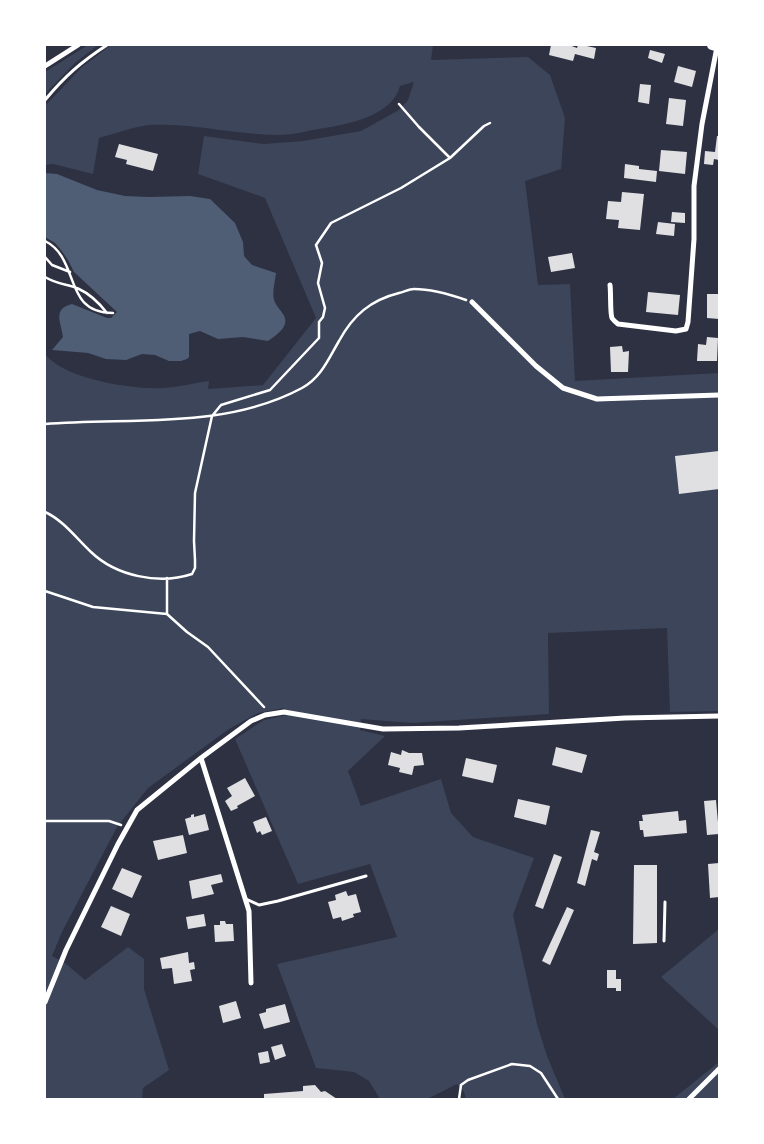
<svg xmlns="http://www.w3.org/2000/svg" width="764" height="1144" font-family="Montserrat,sans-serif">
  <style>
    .green { fill: #3c4559 }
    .water { fill: #4f5d75 }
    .building { fill: #e0e0e3 }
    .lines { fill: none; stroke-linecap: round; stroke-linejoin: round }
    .path { stroke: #fff; stroke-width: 2.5 }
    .service { stroke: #fff; stroke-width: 3 }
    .minor { stroke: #fff; stroke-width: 5 }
    .primary { stroke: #fff; stroke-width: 10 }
  </style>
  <rect width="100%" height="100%" fill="#2d3142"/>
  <path class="green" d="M88,45H98L75,63L45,94V72Z
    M111,45H433L431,60L528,57L550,75L565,118L561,169L525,181L538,285L570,284L575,381L719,373V711L670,712L667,628L548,633L549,714L412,723L361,719L360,730L385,736L348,771L361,806L441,779L451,813L473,837L534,858L513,915L537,1024L547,1056L565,1099H466L464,1092L457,1084L427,1099H380L369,1081L354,1072L316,1068L277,964L397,937L370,864L298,884L235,739L264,720L287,715L284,708L258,713L229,729L148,788L117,827L62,932L52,956L65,963L85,980L128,947L144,959V989L169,1070L143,1088L142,1099H45V354C64,379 133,390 164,388C179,387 194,383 209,381L208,389L263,385L316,318L265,198L198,174L204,136L264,144L303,141L361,131L399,110L408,100L414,82L400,86C391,119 342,125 313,130C303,132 291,135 280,135C236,135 194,123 150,125C135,126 114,134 99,138L93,174L53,164L45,165V106L82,67Z
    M719,929V1030L661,977Z
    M719,1062L718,1099H673Z"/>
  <path class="water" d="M45,173L57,174L97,190L125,196L149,197L190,196L210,199L235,223L243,242L244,256L252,265L276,273C275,281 272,293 274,300C276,306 280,309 283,314C291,326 277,335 268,341L243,337L218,339L200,331L189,334V357L187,359L181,361H169L155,355L142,354L126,360L106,359L88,353L52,350L63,337C61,322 52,309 72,304L107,318H111L117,312L74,272L68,260L61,250L55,243L45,237Z"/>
  <path class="building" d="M551,45H569L577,48L578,45H582L596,48L594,59L575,54L573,61L549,55Z
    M650,50L665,54L662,63L648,58Z
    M678,66L696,71L692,87L674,82Z
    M640,84L651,85L649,104L638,102Z
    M669,98L686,100L683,126L666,124Z
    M717,136H719V160L714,159L713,165L704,164L705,151L715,152Z
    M119,144L158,154L153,171L126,164L127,160L115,157Z
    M661,150L687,152L685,174L659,171Z
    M625,164L639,166V169L657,171L656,182L624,178Z
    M622,192L644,194L640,230L618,228L619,220L606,219L608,201L621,202Z
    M672,212L685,213V223L671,222Z
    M658,222L675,224L674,236L656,234Z
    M572,253L575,268L551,272L548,257Z
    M648,292L680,295L678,315L646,312Z
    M707,294H719V319L707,318Z
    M707,337L718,338L717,361H697L698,344L706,345Z
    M622,346L623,352L629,351L628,372H611L610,347Z
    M719,451V489L679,494L675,456Z
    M556,747L587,755L582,773L552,765Z
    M402,750L409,753H422L424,765L414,766L412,775L399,772L400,768L388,765L391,752L401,755Z
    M466,758L497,765L493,783L462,776Z
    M245,778L255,796L237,806L238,808L231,811L225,801L232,796L227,788Z
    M518,799L550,806L546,825L514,817Z
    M716,800L719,834L707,835L704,801Z
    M678,811L679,821L686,820L687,833L644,837L643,830H640L639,821H643L642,815Z
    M194,814V817L205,814L209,830L189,835L185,819L191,817V815Z
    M266,817L272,831L262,835L260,831L257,833L253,822Z
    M591,830L600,832L594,852L599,854L597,861L592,859L585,886L577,883Z
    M183,835L187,853L158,860L153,841Z
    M554,854L562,857L543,909L535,906Z
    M719,863V897L710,898L708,864Z
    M634,865H657V943L633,944Z
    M122,868L142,876L132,898L112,889Z
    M221,874L223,882L211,885L214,894L192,899L189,881Z
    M346,891L348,896L356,894L361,912L353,914L354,917L342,921L341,917L333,919L328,902L336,900L335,895Z
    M111,906L130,914L121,936L101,927Z
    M567,907L574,910L550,965L542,961Z
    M204,914L206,926L188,929L186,917Z
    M220,921H225L226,924H233L234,941L215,942L214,925H220Z
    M188,952L189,963L194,962L195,969L190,970L192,981L174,984L172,968L162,969L160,958Z
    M607,970H616V979H621V991H616V988H607Z
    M236,1001L241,1018L223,1023L219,1006Z
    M285,1004L290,1022L264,1029L259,1014L266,1012V1009Z
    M282,1044L286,1056L275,1060L271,1047Z
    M268,1051L270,1062L260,1064L258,1053Z
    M315,1085L321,1092L325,1091L337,1099H264V1094L303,1091V1086Z"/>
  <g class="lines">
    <path class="path" d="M399,104L419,127L450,158L484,126L490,123
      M45,241C81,259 62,313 113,313
      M45,257L52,265L70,272
      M45,277C58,285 68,284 79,289C90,294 100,304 107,313
      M45,424C130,417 224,430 302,388C321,378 329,358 339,341C353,315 371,300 399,293C404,292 409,289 414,289C431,289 449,294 466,300
      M45,512C63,520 77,539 91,552C116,576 159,585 192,574L195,568V560L194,541L195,493L212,416L221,405L270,390L319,338V322L323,317L325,308L318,283L322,263L316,245L331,223L401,188L450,158
      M45,591L93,607L167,614L187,632L208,647L264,707
      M167,614V578
      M45,821H109L121,825
      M459,1099L461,1085L468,1080L512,1064L530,1066L541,1073L558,1099"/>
    <path class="service" d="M45,100C65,76 81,62 107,45
      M246,899L259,905L278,901L366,876
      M664,941L665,902"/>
    <path class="minor" d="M45,66L78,45
      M610,285C611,292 610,314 612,318C613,320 617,323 618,324L676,331L686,329L688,322L694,239V186L702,124L717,47
      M472,302L536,366L563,388L597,399L719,395
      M251,983L249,911L201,758L251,721L265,715L284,712L383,729L459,728L625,718L719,716
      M45,1002L66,950L89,903L118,844L137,810L201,758
      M689,1099L719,1069"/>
    <path class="primary" d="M712,45L719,47"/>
  </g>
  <rect width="764" height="1144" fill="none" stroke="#ffffff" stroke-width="92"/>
</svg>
